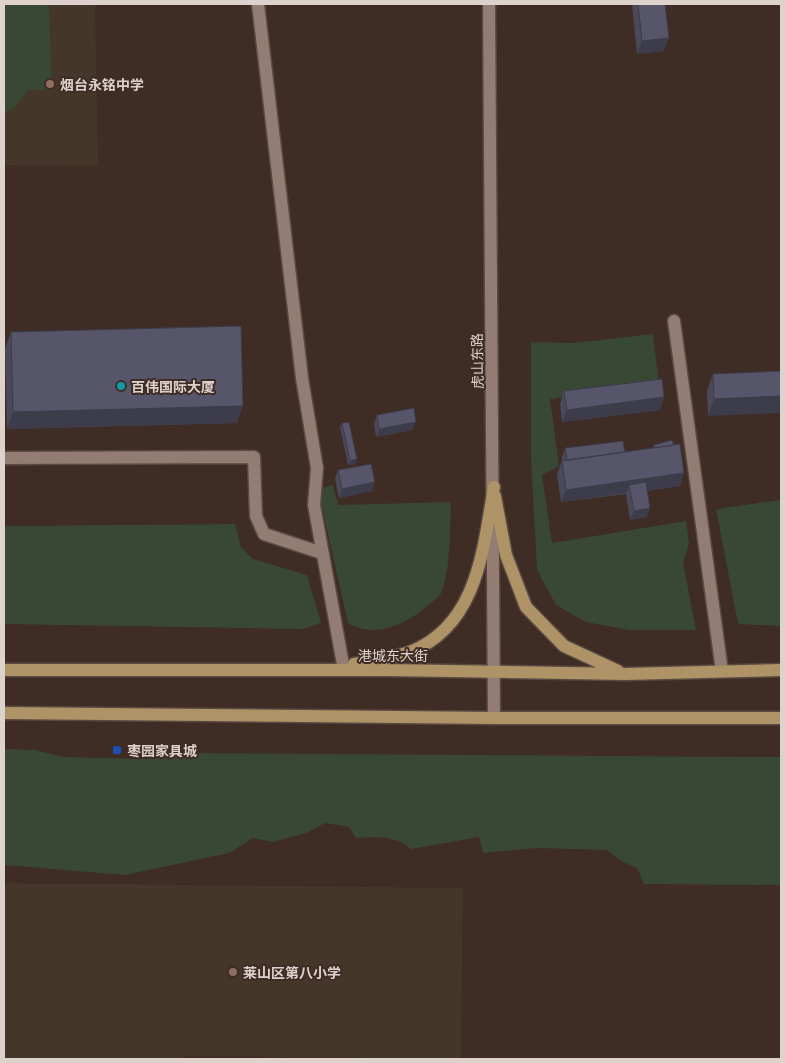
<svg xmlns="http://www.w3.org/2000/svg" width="785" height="1063" font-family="'Exo 2','Noto Sans SC',sans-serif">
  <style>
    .education { fill: #443628 }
    .green { fill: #384834 }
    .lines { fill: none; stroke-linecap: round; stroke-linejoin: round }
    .minor-casing { stroke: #594942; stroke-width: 15 }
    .major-casing { stroke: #594942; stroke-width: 15 }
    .minor { stroke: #937c72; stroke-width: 12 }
    .major { stroke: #ad9365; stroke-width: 12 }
    .wall { fill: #4a495a }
    .shaded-wall { fill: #3c3c4a }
    .building { fill: #565569; stroke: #3c3c4a }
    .education-dot { fill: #8d6e63; stroke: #3f2c24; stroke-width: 2 }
    .culture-dot { fill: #0f9aa8; stroke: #3f2c24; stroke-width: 2 }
    .transit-dot { fill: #1a4fb4; stroke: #3f2c24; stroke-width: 2 }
    .labels { text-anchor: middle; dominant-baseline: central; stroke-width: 4; stroke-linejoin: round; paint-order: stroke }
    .poi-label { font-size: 14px; font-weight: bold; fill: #ded2cc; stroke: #3f2c24; text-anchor: start }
    .street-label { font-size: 14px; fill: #ded2cc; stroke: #3f2c24 }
  </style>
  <rect width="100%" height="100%" fill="#3f2c24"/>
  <path class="education" d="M4,4H95L98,166L4,165Z
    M4,883L463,888L461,1059L185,1056V1059H4Z"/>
  <path class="green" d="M4,4H49L52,90H28L17,105L4,114Z
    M653,334L659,384L550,399L559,466L542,475L552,543L686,521L689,544L683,562L696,630H629L586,622L556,605L537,570L531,460V342L574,343Z
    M333,485L338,505L451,502C450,528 451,569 441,593C439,598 431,602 427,606C406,625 374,639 348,623L318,489Z
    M781,500V626L738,624L716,509Z
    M235,524L241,547L253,559L307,575L321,623L303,629L4,624V526Z
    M4,749L36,750L63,757L145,759L173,753L781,757V885L644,884L637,868L621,861L607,850L536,848L483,853L479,837L411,849C395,835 376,837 356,838L349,827L325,823L306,833L273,842L253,838L229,853L125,875L4,865Z"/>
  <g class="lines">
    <defs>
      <path id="minor" d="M258,4L302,378L317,468L314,505L344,670
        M489,4L494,718
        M674,321L722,671
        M4,458L254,457L256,516L264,534L322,553"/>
      <path id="major" d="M495,496L506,555L526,607L564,646L618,671
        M354,664C372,661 393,658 410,652C478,625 483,549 494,487
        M4,670H387L625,674L781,670
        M4,713L494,718H781"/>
    </defs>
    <use href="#minor" class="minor-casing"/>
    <use href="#major" class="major-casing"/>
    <use href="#minor" class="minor"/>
    <use href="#major" class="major"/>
  </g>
  <path class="wall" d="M632,4H665L664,51L637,54Z
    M11,332L237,423L7,429L5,349Z
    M781,371L708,416L707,391L713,374Z
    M564,391L664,397L660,410L562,422L560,404Z
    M377,415L413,430L376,437L374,424Z
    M342,423L357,459L355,464L348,465L340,427Z
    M654,445H674L684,473L680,486L647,491V517L630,520L626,494L561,502L557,474L562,461V457L565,448L625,452L653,448Z
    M338,470L375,482L372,491L339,498L335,479Z"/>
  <path class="shaded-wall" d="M669,38L664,51L637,54L642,41Z
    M781,396V413L708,416L714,399Z
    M664,397L660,410L562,422L567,410Z
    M243,406L237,423L7,429L13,412Z
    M416,422L413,430L376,437L379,429Z
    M357,459L355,464L348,465L350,461Z
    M684,473L680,486L630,493L629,485L626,493L561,502L566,490Z
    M375,482L372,491L339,498L342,489Z
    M650,508L647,517L630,520L634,511Z"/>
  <path class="building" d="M638,4H665L669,38L642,41Z
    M241,326L243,406L13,412L11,332Z
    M781,371V396L714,399L713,374Z
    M662,379L664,397L567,410L564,391Z
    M414,408L416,422L379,429L377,415Z
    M349,422L357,459L350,461L342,423Z
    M672,440L674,445L655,448L654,445Z
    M623,441L625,452L567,460L565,448Z
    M680,444L684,473L566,490L562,461Z
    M371,464L375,482L342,489L338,470Z
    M646,482L650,508L634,511L629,485Z"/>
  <g class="education-dot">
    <circle cx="50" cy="84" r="5"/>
    <circle cx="233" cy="972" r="5"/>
  </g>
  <circle class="culture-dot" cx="121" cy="386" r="5"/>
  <rect class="transit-dot" x="112" y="745" width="10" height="10" rx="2.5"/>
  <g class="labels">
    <g class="poi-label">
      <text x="60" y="84">烟台永铭中学</text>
      <text x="131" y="386">百伟国际大厦</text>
      <text x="127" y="750">枣园家具城</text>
      <text x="243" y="972">莱山区第八小学</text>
    </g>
    <g class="street-label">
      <text transform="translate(477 361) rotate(-91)">虎山东路</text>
      <text x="393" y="655">港城东大街</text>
    </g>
  </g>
  <rect width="785" height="1063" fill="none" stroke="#ded2cc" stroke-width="10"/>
</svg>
